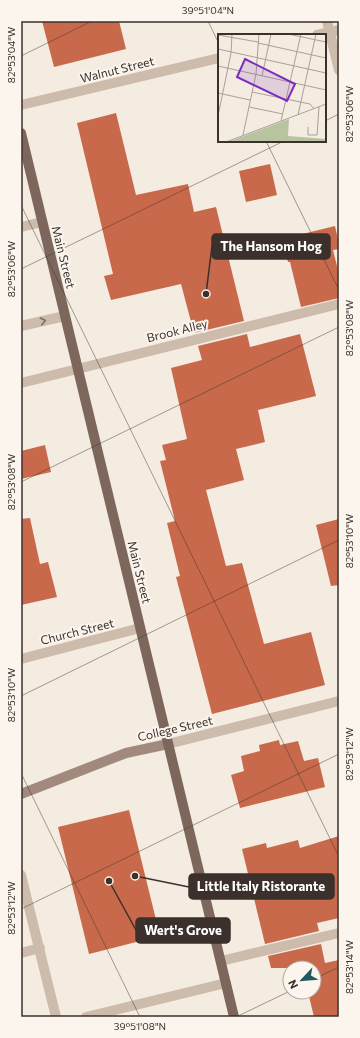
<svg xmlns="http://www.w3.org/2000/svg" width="360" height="1038" font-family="Commissioner,sans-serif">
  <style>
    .building { fill: #c8694b }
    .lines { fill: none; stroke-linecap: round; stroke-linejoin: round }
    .service { stroke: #cdbbac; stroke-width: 10 }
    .minor { stroke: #cdbbac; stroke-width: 10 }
    .tertiary { stroke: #cdbbac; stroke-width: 10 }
    .secondary { stroke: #a18a7d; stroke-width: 10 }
    .primary { stroke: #7d675c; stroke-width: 10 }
    .oneway { stroke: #7d6f65 }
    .ticks { fill: none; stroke: #3b302b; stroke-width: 1; stroke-opacity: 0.45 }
    .labels { text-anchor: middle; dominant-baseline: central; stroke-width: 4; stroke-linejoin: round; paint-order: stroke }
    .street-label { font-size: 12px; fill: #3b302b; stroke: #fbf5ee }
    .inset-road { fill: none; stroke: #aaa098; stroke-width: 1 }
    .view { fill: #7b2cbf; fill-opacity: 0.15; stroke: #7b2cbf; stroke-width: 2 }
    .inset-edge { fill: none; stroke: #3b302b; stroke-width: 2 }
    .leader { fill: none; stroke: #3b302b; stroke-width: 1.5 }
    .callout-dot { fill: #3b302b; stroke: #fbf5ee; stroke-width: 1.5 }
    .callout { fill: #3b302b; stroke: #3b302b; stroke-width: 1.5 }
    .callout-label { font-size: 13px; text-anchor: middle; font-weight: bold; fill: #fff }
    .neatline { fill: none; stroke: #3b302b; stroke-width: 1.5 }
    .ticks-label { font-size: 10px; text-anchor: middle; fill: #3b302b }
  </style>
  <rect width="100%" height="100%" fill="#f4ebe1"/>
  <path class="building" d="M42,21H119L126,49L54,67Z
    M116,113L136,195L188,184L194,212L216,207L244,321L194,333L181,284L111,300L104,276L113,274L77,123Z
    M270,164L277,195L246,202L239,171Z
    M335,226L339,244V249L333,250L339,274V298L301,307L290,262H288L282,239Z
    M247,334L250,347L300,334L316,396L258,410L265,442L236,449L244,480L206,490L226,566L242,563L264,644L311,632L325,685L212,714L176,577L180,576L167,523L175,521L160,461L166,460L162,445L187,439L171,368L202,360L198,346Z
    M45,445L51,472L21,479V451Z
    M30,518L40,564L48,562L57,597L21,605V519Z
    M339,519V585L331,586L316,525Z
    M279,740L280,745L298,741L304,761L318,758L325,787L240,808L231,775L244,771L241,756L260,751L259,745Z
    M129,810L160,936L89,954L58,827Z
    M339,836V918L317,923L319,931L265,944L242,849L266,843L267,848L298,840L300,848Z
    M321,944L325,963L339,960V1017H314L308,992H314V968H271L268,956Z"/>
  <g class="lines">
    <path class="service" d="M21,227L42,222
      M21,326L65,316
      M21,383L339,304
      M21,875L56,1017
      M21,953L40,948
      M221,961L339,933
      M86,1017L226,983"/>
    <path class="minor" d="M327,21L339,70
      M317,35L339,30
      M21,105L219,58
      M21,659L140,628"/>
    <path class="tertiary" d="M168,744L339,701"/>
    <path class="secondary" d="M21,794L126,753L168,744"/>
    <path class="primary" d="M21,133L234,1017"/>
  </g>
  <defs><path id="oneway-chevron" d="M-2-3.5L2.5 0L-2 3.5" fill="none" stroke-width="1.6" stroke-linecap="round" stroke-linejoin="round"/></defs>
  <use class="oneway" href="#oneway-chevron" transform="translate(43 321) rotate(-12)"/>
  <path class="ticks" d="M208,21L219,44M21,56L92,21M325,121L339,114M266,141L339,290M21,205L339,857M21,269L284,141M21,482L339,327M21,696L339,540M21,773L140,1017M21,909L339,754M314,979L339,967M236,1017L290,991"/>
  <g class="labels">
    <g class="street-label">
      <text transform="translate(117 69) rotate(-14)">Walnut Street</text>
      <text transform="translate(64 257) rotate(76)">Main Street</text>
      <text transform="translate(177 330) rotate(-14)">Brook Alley</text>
      <text transform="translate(140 572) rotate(76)">Main Street</text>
      <text transform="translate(77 631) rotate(-14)">Church Street</text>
      <text transform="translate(175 728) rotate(-13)">College Street</text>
    </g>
  </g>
  <g transform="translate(218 34)">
    <rect width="108" height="108" fill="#f4ebe1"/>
    <path d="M71,85L70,102L108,105V108H10Z" fill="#b8c4a0"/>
    <path class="inset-road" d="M70,0L108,8M0,1L40,8M40,9L108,24M0,15L108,39M0,32L108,56M38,40L41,0M44,42L53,0M34,58L92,70L96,75M0,59L32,66M31,73L65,80M80,81L98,0M0,82L13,19L14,0M63,87L83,0M90,93V101H99L101,73M25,101L38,40M8,108L108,70"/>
    <path class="view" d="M27,25L77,50L69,67L19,43Z"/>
    <rect width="108" height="108" class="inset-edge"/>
  </g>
  <path class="leader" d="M206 294L212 246M135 876L189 887M109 881L136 930"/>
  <g class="callout-dot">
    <circle cx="206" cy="294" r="4"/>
    <circle cx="135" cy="876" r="4"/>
    <circle cx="109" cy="881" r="4"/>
  </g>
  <g class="callout">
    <rect x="212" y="234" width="118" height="25" rx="4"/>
    <rect x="189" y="874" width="145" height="25" rx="4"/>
    <rect x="136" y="918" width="94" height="25" rx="4"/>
  </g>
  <g class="callout-label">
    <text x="271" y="251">The Hansom Hog</text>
    <text x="261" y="891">Little Italy Ristorante</text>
    <text x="183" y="935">Wert's Grove</text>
  </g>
  <rect width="360" height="1038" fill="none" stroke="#fbf5ee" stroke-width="44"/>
  <g transform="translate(302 980) rotate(244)"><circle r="19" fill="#fbf5ee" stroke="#aea6a0"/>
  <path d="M0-3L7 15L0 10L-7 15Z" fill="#1f5a5e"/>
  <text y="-6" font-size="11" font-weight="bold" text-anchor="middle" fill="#3b302b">N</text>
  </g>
  <rect x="22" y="22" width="316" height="994" class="neatline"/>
  <g class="ticks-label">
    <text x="208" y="14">39°51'04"N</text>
    <text transform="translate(11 55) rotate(-90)" y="4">82°53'04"W</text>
    <text transform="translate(349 114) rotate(-90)" y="4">82°53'06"W</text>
    <text transform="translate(11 269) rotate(-90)" y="4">82°53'06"W</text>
    <text transform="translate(349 328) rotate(-90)" y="4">82°53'08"W</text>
    <text transform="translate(11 482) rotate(-90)" y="4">82°53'08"W</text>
    <text transform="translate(349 541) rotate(-90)" y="4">82°53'10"W</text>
    <text transform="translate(11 695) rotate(-90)" y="4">82°53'10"W</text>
    <text transform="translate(349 754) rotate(-90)" y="4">82°53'12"W</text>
    <text transform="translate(11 908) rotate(-90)" y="4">82°53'12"W</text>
    <text transform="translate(349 967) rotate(-90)" y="4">82°53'14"W</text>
    <text x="140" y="1030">39°51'08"N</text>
  </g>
</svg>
